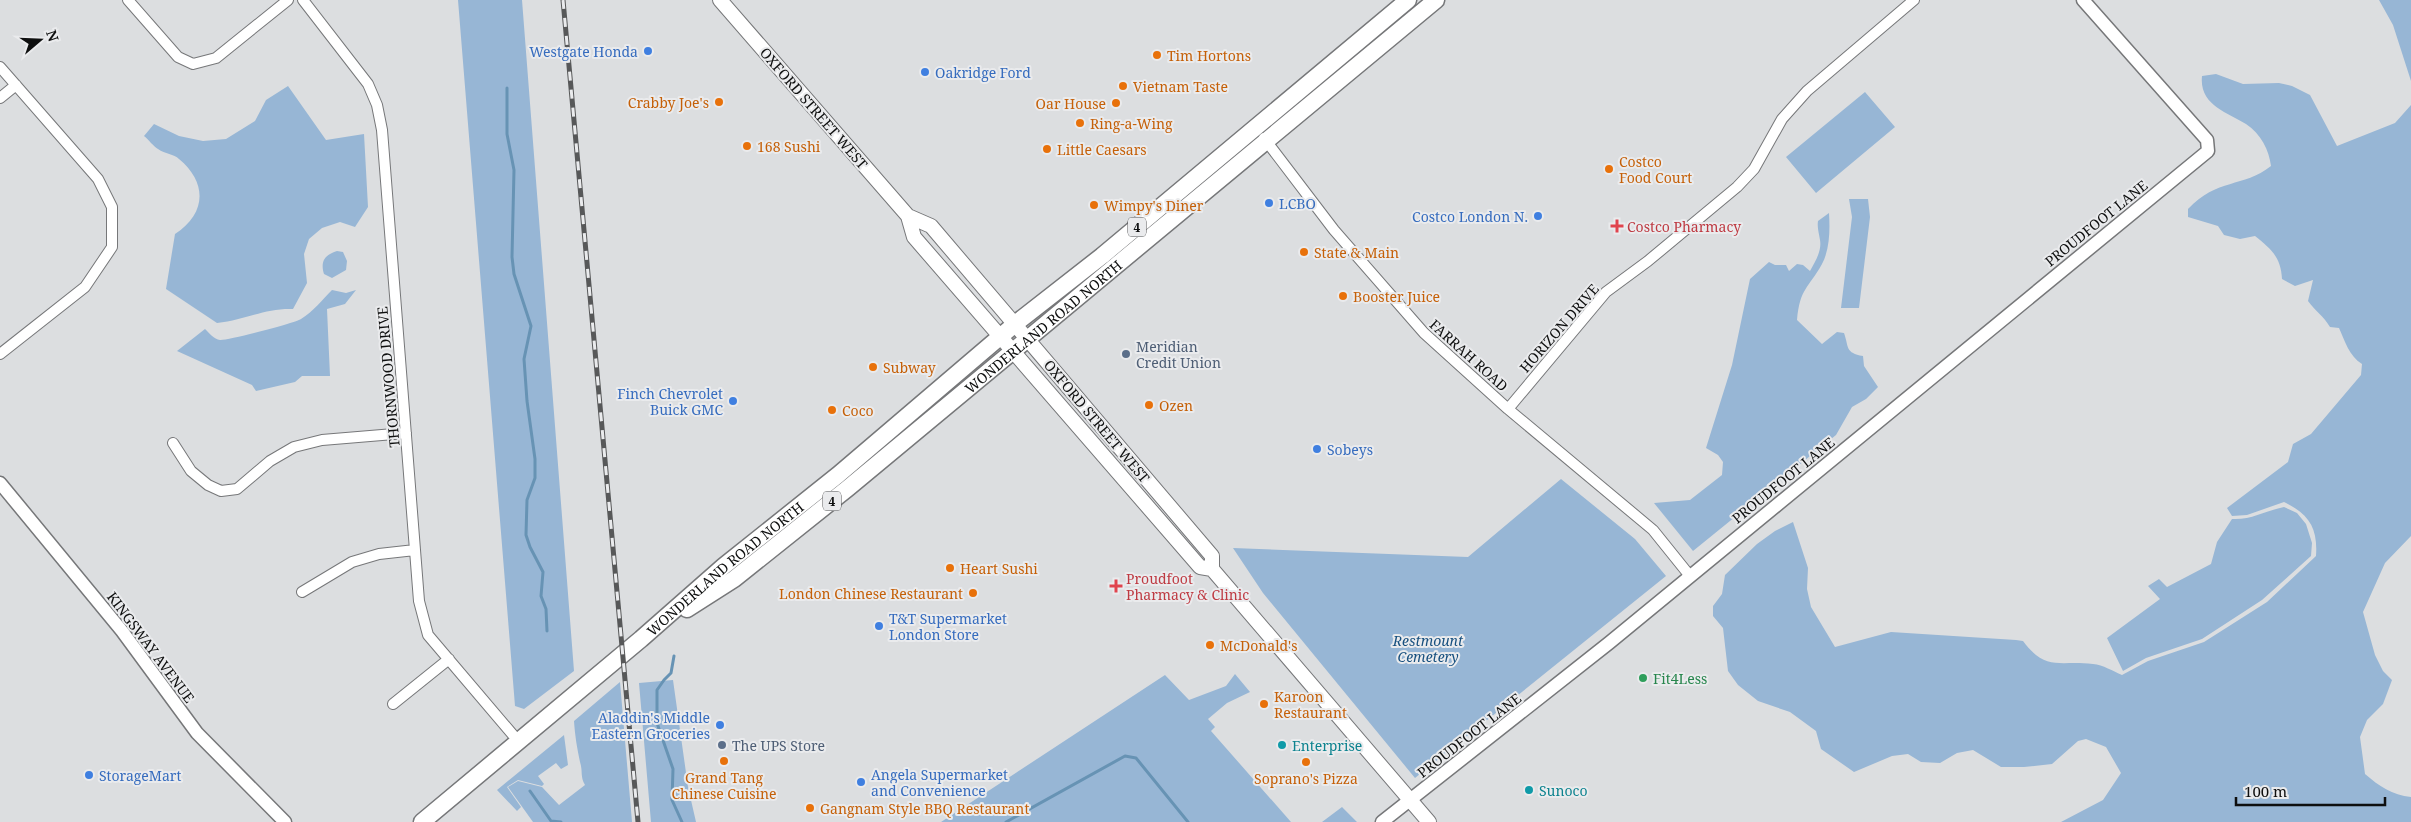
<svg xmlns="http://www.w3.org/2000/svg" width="2411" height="822" font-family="'Noto Serif',serif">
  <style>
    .green { fill: #97b6d5 }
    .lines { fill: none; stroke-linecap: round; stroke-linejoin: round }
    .stream { stroke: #6793b4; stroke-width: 3 }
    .minor-casing { stroke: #767779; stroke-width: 12 }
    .tertiary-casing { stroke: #767779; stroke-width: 15 }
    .secondary-casing { stroke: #767779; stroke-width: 16 }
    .primary-casing { stroke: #767779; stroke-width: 19 }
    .minor { stroke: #fff; stroke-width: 10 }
    .tertiary { stroke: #fff; stroke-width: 12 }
    .secondary { stroke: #fff; stroke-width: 14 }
    .primary { stroke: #fff; stroke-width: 16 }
    .rail-casing { stroke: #575859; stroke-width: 5 }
    .rail { stroke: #eaebed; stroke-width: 3; stroke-dasharray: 9; stroke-linecap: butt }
    .shop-dot { fill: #3f7fe0; stroke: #eaebed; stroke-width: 2 }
    .food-dot { fill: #e8710a; stroke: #eaebed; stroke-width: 2 }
    .health-dot { fill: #e0444e; stroke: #eaebed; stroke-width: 2 }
    .service-dot { fill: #5c6f8a; stroke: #eaebed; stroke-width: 2 }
    .leisure-dot { fill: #2e9e5b; stroke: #eaebed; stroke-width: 2 }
    .culture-dot { fill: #0f9aa8; stroke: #eaebed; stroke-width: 2 }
    .labels { text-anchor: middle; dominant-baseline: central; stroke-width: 4; stroke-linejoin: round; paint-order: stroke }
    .shield { fill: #eaebed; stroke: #505152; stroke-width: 1 }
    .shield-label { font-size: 12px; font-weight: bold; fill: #0e0f0f }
    .shop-label { font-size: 14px; fill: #366cbe; stroke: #eaebed; text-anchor: start }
    .food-label { font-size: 14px; fill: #c56008; stroke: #eaebed; text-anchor: start }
    .street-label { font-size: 14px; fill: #0e0f0f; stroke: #eaebed }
    .health-label { font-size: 14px; fill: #be3a42; stroke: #eaebed; text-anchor: start }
    .service-label { font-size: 14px; fill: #4e5e75; stroke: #eaebed; text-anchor: start }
    .park-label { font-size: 14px; font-style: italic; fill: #17507f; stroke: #eaebed }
    .leisure-label { font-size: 14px; fill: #27864d; stroke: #eaebed; text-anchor: start }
    .culture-label { font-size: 14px; fill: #0d838f; stroke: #eaebed; text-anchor: start }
  </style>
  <rect width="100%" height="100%" fill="#dcdee0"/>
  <path class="green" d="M458,0H522L574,671L524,709L515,706Z
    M2379,0H2411V81L2393,25Z
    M2216,74L2243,84L2279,83L2292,86L2310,95L2337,146L2395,123L2411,105V536L2385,563L2363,612L2375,655L2383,671L2392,680L2383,704L2367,720L2360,737L2365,774C2379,786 2392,795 2411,797V822H2061L2103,800L2121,773L2106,747L2086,739L2078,741L2052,764L2024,767H2001L1973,750L1957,753L1940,763L1921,762L1908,754L1892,756L1854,772L1821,749L1816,731L1790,712L1758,701L1738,685L1728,671L1723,628L1713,616V606L1722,594L1725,575L1757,544L1775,531L1793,522L1808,568L1807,589L1811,607L1835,647L1891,632L2016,640L2023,641C2046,672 2059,660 2093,664C2103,665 2113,671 2122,675L2148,661L2204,642L2267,602L2316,556C2318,528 2309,514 2284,502L2247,515L2232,516L2227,508L2288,462L2293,444L2311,434L2361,375L2362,364C2349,356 2345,341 2339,328L2330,327C2323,315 2316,312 2308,301L2313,280L2295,286L2282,279C2281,257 2271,249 2255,236L2240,239L2224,235L2218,226L2188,217V209C2217,178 2243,188 2271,166C2269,150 2261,134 2246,124C2227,112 2199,105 2202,76Z
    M288,86L326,140L364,134L368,207L355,227L340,222L322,228L309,239L304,254L307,283L293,309C265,308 245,320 217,323L166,289L175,234C206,214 208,183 179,159C174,154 165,154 158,149C153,146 149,140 144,136L154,124L179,136L203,141L226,139L255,121L266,100Z
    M1865,92L1895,127L1816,193L1786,157Z
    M1849,199H1868L1870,217L1859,308H1841L1852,217Z
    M1829,213C1830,229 1830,249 1822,264C1808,289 1800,288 1797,320L1822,344L1837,332L1844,333C1849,347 1845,353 1863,356L1864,366L1878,387L1866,399L1852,407L1836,435L1693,551L1654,503L1690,500L1722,475L1723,462L1718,455L1706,448L1732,365L1750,279L1769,262L1775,265H1786L1789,271L1797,264L1803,265L1810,271C1815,262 1822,251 1820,240C1819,233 1817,228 1818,221Z
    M337,251L343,252L347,261L346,270L332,278L324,274C320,261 325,255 337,251Z
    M332,290L346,293L356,290L345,304L327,309L330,376H302L295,382L256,391L252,385L177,351L205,329C209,333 214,339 220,340C226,341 295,323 301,319C313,312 323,299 332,290Z
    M1561,479L1635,539L1666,576L1415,778L1263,593L1233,548L1468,557Z
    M2284,507L2297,513L2306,524L2312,543L2311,556L2262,600L2202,639L2146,658L2123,671L2107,638L2160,599L2148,586L2159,579L2167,587L2211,564L2217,542L2232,519C2252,520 2264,511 2284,507Z
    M1235,674L1250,692L1227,703L1208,719L1215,727L1211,731L1291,822H941L1165,675L1189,700L1226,686Z
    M673,680L688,787L696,822H651L639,683Z
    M620,682L632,822H533L508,787L518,781L542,787L559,805L585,785C580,777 583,771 580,762C577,748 575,736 574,721Z
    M564,735L568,765L561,769L556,763L538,776L544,784L542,786L518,780L507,787L521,807L517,811L497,790Z
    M1342,807L1357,822H1322Z"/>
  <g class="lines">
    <path class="stream" d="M507,88V134L514,170L512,257L514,274L531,326L524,359L527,401L535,459V478L527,500L526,535L530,547L543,572L541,596L546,609L547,631
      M674,656L671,673L664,680L657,690V723L673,769L672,800L682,822
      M530,791L551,821L561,822
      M1006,822L1125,756L1136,758L1188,822"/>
    <defs>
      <path id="minor" d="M128,0L178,57L193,64L216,58L288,0
        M303,0L368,84L377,105L382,130L419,601L428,635L519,742
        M0,67L98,179L112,207V247L85,287L0,354
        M0,98L16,85
        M1264,138L1334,230L1424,333L1508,409L1653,530L1690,576
        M1508,409L1606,292L1648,261L1737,187L1754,169L1782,119L1807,91L1914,0
        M173,443L191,471L208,485L221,491L237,489L270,461L294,447L322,440L406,433
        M302,592L352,562L379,554L415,550
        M393,704L449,659"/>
      <path id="tertiary" d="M0,483L122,631L197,733L285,822
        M1382,822L1609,643L2208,151L2207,140L2083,0"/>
      <path id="secondary" d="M720,0L908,216L931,226L1212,556V569
        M908,216L914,237L1200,567L1212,569L1429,822"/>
      <g id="primary">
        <path id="s1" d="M687,609L734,579L848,488L1436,0"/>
        <path id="s2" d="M422,822L641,639L724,566L838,475L1015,324L1102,256L1408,0"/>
      </g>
    </defs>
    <use href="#minor" class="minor-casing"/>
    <use href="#tertiary" class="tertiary-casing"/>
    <use href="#secondary" class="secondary-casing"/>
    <use href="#primary" class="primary-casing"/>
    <use href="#minor" class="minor"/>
    <use href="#tertiary" class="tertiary"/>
    <use href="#secondary" class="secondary"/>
    <use href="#primary" class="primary"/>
    <defs>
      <path id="rail" d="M563,0L638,822"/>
    </defs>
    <use href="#rail" class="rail-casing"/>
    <use href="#rail" class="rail"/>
  </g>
  <g class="shop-dot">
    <circle cx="648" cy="51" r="5"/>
    <circle cx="925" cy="72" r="5"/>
    <circle cx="1269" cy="203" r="5"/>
    <circle cx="1538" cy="216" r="5"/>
    <circle cx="733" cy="401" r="5"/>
    <circle cx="1317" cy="449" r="5"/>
    <circle cx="879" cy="626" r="5"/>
    <circle cx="720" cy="725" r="5"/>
    <circle cx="89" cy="775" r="5"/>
    <circle cx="861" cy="782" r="5"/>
  </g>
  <g class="food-dot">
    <circle cx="1157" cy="55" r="5"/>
    <circle cx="1123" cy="86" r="5"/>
    <circle cx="719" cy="102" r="5"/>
    <circle cx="1116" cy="103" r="5"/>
    <circle cx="1080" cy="123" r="5"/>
    <circle cx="747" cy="146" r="5"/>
    <circle cx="1047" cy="149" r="5"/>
    <circle cx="1609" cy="169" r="5"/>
    <circle cx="1094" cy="205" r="5"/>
    <circle cx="1304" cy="252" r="5"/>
    <circle cx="1343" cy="296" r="5"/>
    <circle cx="873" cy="367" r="5"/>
    <circle cx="1149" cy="405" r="5"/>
    <circle cx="832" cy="410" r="5"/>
    <circle cx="950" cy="568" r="5"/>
    <circle cx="973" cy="593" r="5"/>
    <circle cx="1210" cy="645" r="5"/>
    <circle cx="1264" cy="704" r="5"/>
    <circle cx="724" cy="761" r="5"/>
    <circle cx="1306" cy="762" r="5"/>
    <circle cx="810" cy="808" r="5"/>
  </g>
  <g class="health-dot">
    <path d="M1614.5 218.5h5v5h5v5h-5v5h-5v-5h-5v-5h5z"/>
    <path d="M1113.5 578.5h5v5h5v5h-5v5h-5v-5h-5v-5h5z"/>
  </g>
  <g class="service-dot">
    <circle cx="1126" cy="354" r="5"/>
    <circle cx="722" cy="745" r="5"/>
  </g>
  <circle class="leisure-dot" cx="1643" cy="678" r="5"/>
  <g class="culture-dot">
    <circle cx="1282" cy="745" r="5"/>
    <circle cx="1529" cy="790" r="5"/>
  </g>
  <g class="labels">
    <g class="shield">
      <rect x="1128" y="217.5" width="18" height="19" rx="4"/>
      <rect x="823" y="491.5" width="18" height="19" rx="4"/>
    </g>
    <g class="shield-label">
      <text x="1137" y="227">4</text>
      <text x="832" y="501">4</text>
    </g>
    <g class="shop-label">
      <text x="638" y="51" text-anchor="end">Westgate Honda</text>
      <text x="935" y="72">Oakridge Ford</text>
      <text x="1279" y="203">LCBO</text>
      <text x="1528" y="216" text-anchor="end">Costco London N.</text>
      <text x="723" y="393" text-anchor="end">Finch Chevrolet<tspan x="723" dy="16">Buick GMC</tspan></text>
      <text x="1327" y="449">Sobeys</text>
      <text x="889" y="618">T&amp;T Supermarket<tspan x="889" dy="16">London Store</tspan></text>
      <text x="710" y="717" text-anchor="end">Aladdin's Middle<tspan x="710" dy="16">Eastern Groceries</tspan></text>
      <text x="871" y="774">Angela Supermarket<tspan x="871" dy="16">and Convenience</tspan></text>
      <text x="99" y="775">StorageMart</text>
    </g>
    <g class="food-label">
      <text x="1167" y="55">Tim Hortons</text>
      <text x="1133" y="86">Vietnam Taste</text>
      <text x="709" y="102" text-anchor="end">Crabby Joe's</text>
      <text x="1106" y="103" text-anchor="end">Oar House</text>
      <text x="1090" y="123">Ring-a-Wing</text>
      <text x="757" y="146">168 Sushi</text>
      <text x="1057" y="149">Little Caesars</text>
      <text x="1619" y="161">Costco<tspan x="1619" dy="16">Food Court</tspan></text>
      <text x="1104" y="205">Wimpy's Diner</text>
      <text x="1314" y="252">State &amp; Main</text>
      <text x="1353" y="296">Booster Juice</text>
      <text x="883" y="367">Subway</text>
      <text x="1159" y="405">Ozen</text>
      <text x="842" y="410">Coco</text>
      <text x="960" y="568">Heart Sushi</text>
      <text x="963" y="593" text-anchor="end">London Chinese Restaurant</text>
      <text x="1220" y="645">McDonald's</text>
      <text x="1274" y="696">Karoon<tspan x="1274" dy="16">Restaurant</tspan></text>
      <text x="724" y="777" text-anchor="middle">Grand Tang<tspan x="724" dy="16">Chinese Cuisine</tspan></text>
      <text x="1306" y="778" text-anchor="middle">Soprano's Pizza</text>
      <text x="820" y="808">Gangnam Style BBQ Restaurant</text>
    </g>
    <g class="street-label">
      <text transform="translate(814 108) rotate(49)">OXFORD STREET WEST</text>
      <text transform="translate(2096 223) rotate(-39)">PROUDFOOT LANE</text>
      <text stroke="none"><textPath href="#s1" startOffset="455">WONDERLAND ROAD NORTH</textPath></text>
      <text transform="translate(1559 328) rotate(-49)">HORIZON DRIVE</text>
      <text transform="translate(1469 355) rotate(42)">FARRAH ROAD</text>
      <text transform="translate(388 377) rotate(-95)">THORNWOOD DRIVE</text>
      <text transform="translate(1097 421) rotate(50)">OXFORD STREET WEST</text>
      <text transform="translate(1783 480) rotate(-39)">PROUDFOOT LANE</text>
      <text stroke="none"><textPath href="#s2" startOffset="395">WONDERLAND ROAD NORTH</textPath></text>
      <text transform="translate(151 647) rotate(53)">KINGSWAY AVENUE</text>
      <text transform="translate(1469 735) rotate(-38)">PROUDFOOT LANE</text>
    </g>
    <g class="health-label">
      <text x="1627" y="226">Costco Pharmacy</text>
      <text x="1126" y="578">Proudfoot<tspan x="1126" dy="16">Pharmacy &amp; Clinic</tspan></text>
    </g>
    <g class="service-label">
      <text x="1136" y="346">Meridian<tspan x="1136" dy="16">Credit Union</tspan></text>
      <text x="732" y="745">The UPS Store</text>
    </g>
    <g class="park-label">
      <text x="1428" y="640">Restmount<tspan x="1428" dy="16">Cemetery</tspan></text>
    </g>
    <g class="leisure-label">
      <text x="1653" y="678">Fit4Less</text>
    </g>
    <g class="culture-label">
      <text x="1292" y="745">Enterprise</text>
      <text x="1539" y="790">Sunoco</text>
    </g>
  </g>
  <g transform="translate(40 40) rotate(71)" stroke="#eaebed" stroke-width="4" paint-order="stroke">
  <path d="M0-4L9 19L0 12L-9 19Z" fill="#0e0f0f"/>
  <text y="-8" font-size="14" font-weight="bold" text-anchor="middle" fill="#0e0f0f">N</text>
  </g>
  <path d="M2236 797v8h149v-8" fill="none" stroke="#0e0f0f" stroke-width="2.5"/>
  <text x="2244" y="797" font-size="15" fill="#0e0f0f" stroke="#eaebed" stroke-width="4" paint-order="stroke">100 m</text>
</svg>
